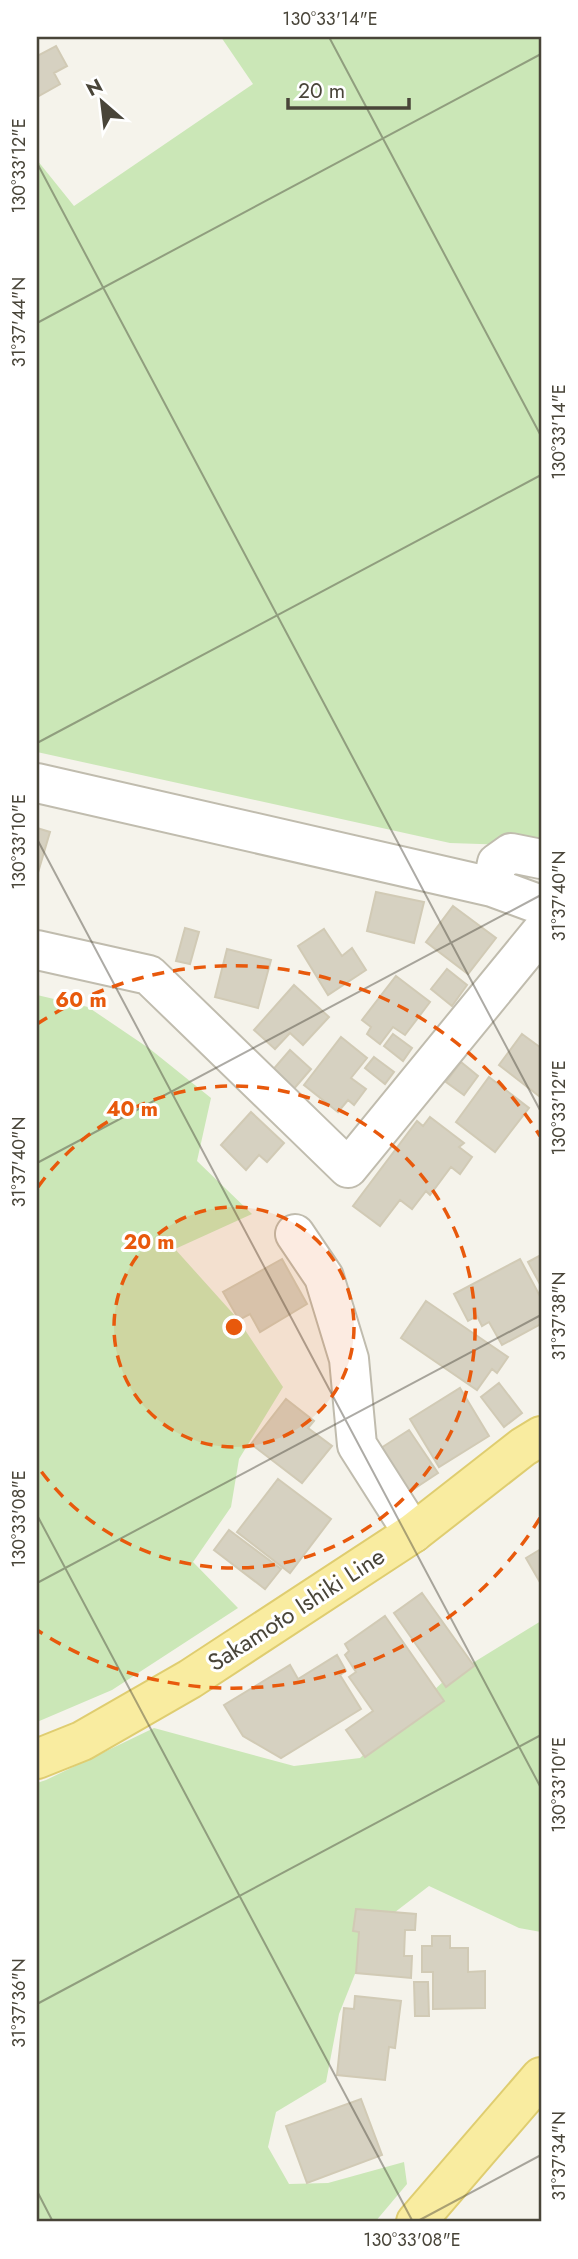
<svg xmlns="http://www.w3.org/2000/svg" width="578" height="2259" font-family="Jost,sans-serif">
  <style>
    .green { fill: #cbe7b7 }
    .building { fill: #d6d1c1; stroke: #d1cab5; stroke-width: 2 }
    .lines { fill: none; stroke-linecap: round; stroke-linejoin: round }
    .minor-casing { stroke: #c0bcae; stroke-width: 42 }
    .major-casing { stroke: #dfcd70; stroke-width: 42 }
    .minor { stroke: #fff; stroke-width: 38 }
    .major { stroke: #f9eca0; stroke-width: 38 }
    .ticks { fill: none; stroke: #494539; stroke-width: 2; stroke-opacity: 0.45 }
    .ring { fill: none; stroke: #e8590c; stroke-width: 3.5; stroke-dasharray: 12 9 }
    .labels { text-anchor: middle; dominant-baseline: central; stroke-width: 6; stroke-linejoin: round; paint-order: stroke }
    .street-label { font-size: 24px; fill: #494539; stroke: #fff }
    .centre { fill: #e8590c; stroke: #fff; stroke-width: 3.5 }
    .ring-label { font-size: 21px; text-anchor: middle; font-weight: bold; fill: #e8590c; stroke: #fff; stroke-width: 6; stroke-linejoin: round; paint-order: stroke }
    .neatline { fill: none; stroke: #494539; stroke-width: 2.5 }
    .ticks-label { font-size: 18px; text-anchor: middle; fill: #494539 }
  </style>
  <rect width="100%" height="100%" fill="#f5f3eb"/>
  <path class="green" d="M221,37H541V846L450,843L37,752V160L74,206L253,84Z
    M37,995L88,1007L150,1049L211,1098L197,1161L252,1214L175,1249L237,1318L283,1387L239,1459L231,1507L193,1562L238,1608L112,1690L37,1722Z
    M541,1621V1932L519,1928L429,1886L373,1929L339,2014L326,2082L276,2112L268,2147L289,2184L328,2183L404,2162L407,2184L375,2222H37V1783L46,1780L154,1728L294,1766L360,1758L445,1680Z"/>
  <path class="building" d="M56,46L67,66L54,73L60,84L37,97V56Z
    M37,828L50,832L37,876Z
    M376,892L424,902L414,943L367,931Z
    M453,906L496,938L468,974L426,942Z
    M185,928L199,932L190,964L176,961Z
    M324,929L342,956L352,948L366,970L328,995L298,946Z
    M227,949L271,960L258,1008L215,997Z
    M447,969L467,985L452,1006L431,989Z
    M396,976L430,1002L405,1035L393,1027L380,1044L367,1034L371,1027L362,1020Z
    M294,985L329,1017L303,1045L290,1033L275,1049L254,1030Z
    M393,1034L412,1048L403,1061L384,1046Z
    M522,1034L541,1048V1093L539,1096L499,1065Z
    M341,1037L367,1058L351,1078L366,1089L354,1105L348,1100L338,1112L304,1085Z
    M290,1050L311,1069L292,1091L271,1072Z
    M374,1057L394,1072L385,1084L365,1068Z
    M461,1062L478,1076L464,1095L446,1082Z
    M489,1077L529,1108L495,1152L456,1122Z
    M251,1112L284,1143L267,1162L259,1155L246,1170L221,1145Z
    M430,1117L464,1143L459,1147L472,1157L460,1174L451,1167L430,1195L426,1191L412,1209L400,1200L380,1226L353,1206L417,1121L423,1126Z
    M541,1255V1286L528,1262Z
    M282,1259L307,1304L260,1332L250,1314L239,1320L223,1292Z
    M520,1259L541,1298V1324L502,1345L489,1322L482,1326L477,1316L468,1321L454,1294Z
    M426,1301L508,1357L497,1373L492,1369L477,1390L401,1338Z
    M499,1383L522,1413L504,1427L481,1397Z
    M460,1388L489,1436L439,1467L410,1419Z
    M286,1399L314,1421L308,1428L332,1446L302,1483L251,1444Z
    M409,1430L438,1473L409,1492L381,1448Z
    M278,1479L331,1519L290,1573L237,1532Z
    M229,1530L281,1569L265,1589L214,1550Z
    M541,1549V1584L526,1558Z
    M422,1593L474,1666L446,1687L394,1613Z
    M385,1616L444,1701L365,1757L346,1730L373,1711L349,1677L356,1672L345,1655L349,1651L345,1644Z
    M337,1655L346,1671L340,1675L361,1709L281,1758L243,1736L224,1705L290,1665L298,1679Z
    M356,1909L416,1914L415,1930H405L404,1956H412L411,1978L356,1973L359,1932L353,1931Z
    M432,1936H450V1948H468V1972L485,1971V2008L433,2009V1972H422V1946H432Z
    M414,1982H428L429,2016H415Z
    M355,1996L401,2001L395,2048L389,2047L385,2080L337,2075L344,2008L354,2009Z
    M361,2099L382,2155L307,2183L286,2126Z"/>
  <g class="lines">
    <defs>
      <path id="minor" d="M37,783L492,887L541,905
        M492,887L497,863L511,853L541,859
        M37,950L149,975L348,1168L541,932
        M295,1234L324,1277L349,1359L357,1445L413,1533"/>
      <path id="major" d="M37,1759L82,1741L190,1679L413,1533L523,1447L541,1436
        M416,2222L541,2077"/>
    </defs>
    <use href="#minor" class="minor-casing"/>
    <use href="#major" class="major-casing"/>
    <use href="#minor" class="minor"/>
    <use href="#major" class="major"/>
  </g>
  <path class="ticks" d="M329,37L541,436M37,163L541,1112M37,323L541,54M37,743L541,475M37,839L541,1788M37,1163L541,895M37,1515L413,2222M37,1583L541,1315M37,2004L541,1735M37,2191L53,2222M416,2222L541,2155"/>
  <circle cx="234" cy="1327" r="120" fill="#e8590c" fill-opacity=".12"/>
  <g class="ring">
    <circle cx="234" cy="1327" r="120"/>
    <path d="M38 1187A241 241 0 1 1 38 1467"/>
    <path d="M540 1518A361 361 0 0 1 37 1630M37 1024A361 361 0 0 1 540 1136"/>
  </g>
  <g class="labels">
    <g class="street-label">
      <text transform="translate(296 1609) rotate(-33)">Sakamoto Ishiki Line</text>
    </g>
  </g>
  <circle cx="234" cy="1327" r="10" class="centre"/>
  <g class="ring-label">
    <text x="81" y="1007">60 m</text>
    <text x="132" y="1116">40 m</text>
    <text x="149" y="1249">20 m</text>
  </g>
  <rect width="578" height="2259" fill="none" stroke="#ffffff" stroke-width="77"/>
  <g transform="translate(102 102) rotate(332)" stroke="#ffffff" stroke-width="5" paint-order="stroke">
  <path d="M0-5L12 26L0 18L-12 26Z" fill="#494539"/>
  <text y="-10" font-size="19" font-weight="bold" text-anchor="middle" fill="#494539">N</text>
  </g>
  <path d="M288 98v10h121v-10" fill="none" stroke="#494539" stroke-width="3.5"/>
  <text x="298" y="98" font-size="21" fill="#494539" stroke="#ffffff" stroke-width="5" paint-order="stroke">20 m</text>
  <rect x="38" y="38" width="502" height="2182" class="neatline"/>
  <g class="ticks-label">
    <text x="330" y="25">130°33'14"E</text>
    <text transform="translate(19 166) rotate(-90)" y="6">130°33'12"E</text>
    <text transform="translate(19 322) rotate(-90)" y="6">31°37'44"N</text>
    <text transform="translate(559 432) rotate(-90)" y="6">130°33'14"E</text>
    <text transform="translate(19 842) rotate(-90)" y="6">130°33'10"E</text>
    <text transform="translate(559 896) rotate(-90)" y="6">31°37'40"N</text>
    <text transform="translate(559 1108) rotate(-90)" y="6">130°33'12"E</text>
    <text transform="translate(19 1162) rotate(-90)" y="6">31°37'40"N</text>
    <text transform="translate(559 1316) rotate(-90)" y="6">31°37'38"N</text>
    <text transform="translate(19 1519) rotate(-90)" y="6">130°33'08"E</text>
    <text transform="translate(559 1785) rotate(-90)" y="6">130°33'10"E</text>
    <text transform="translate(19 2003) rotate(-90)" y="6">31°37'36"N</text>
    <text transform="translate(559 2156) rotate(-90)" y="6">31°37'34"N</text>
    <text x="412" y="2246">130°33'08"E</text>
  </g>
</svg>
